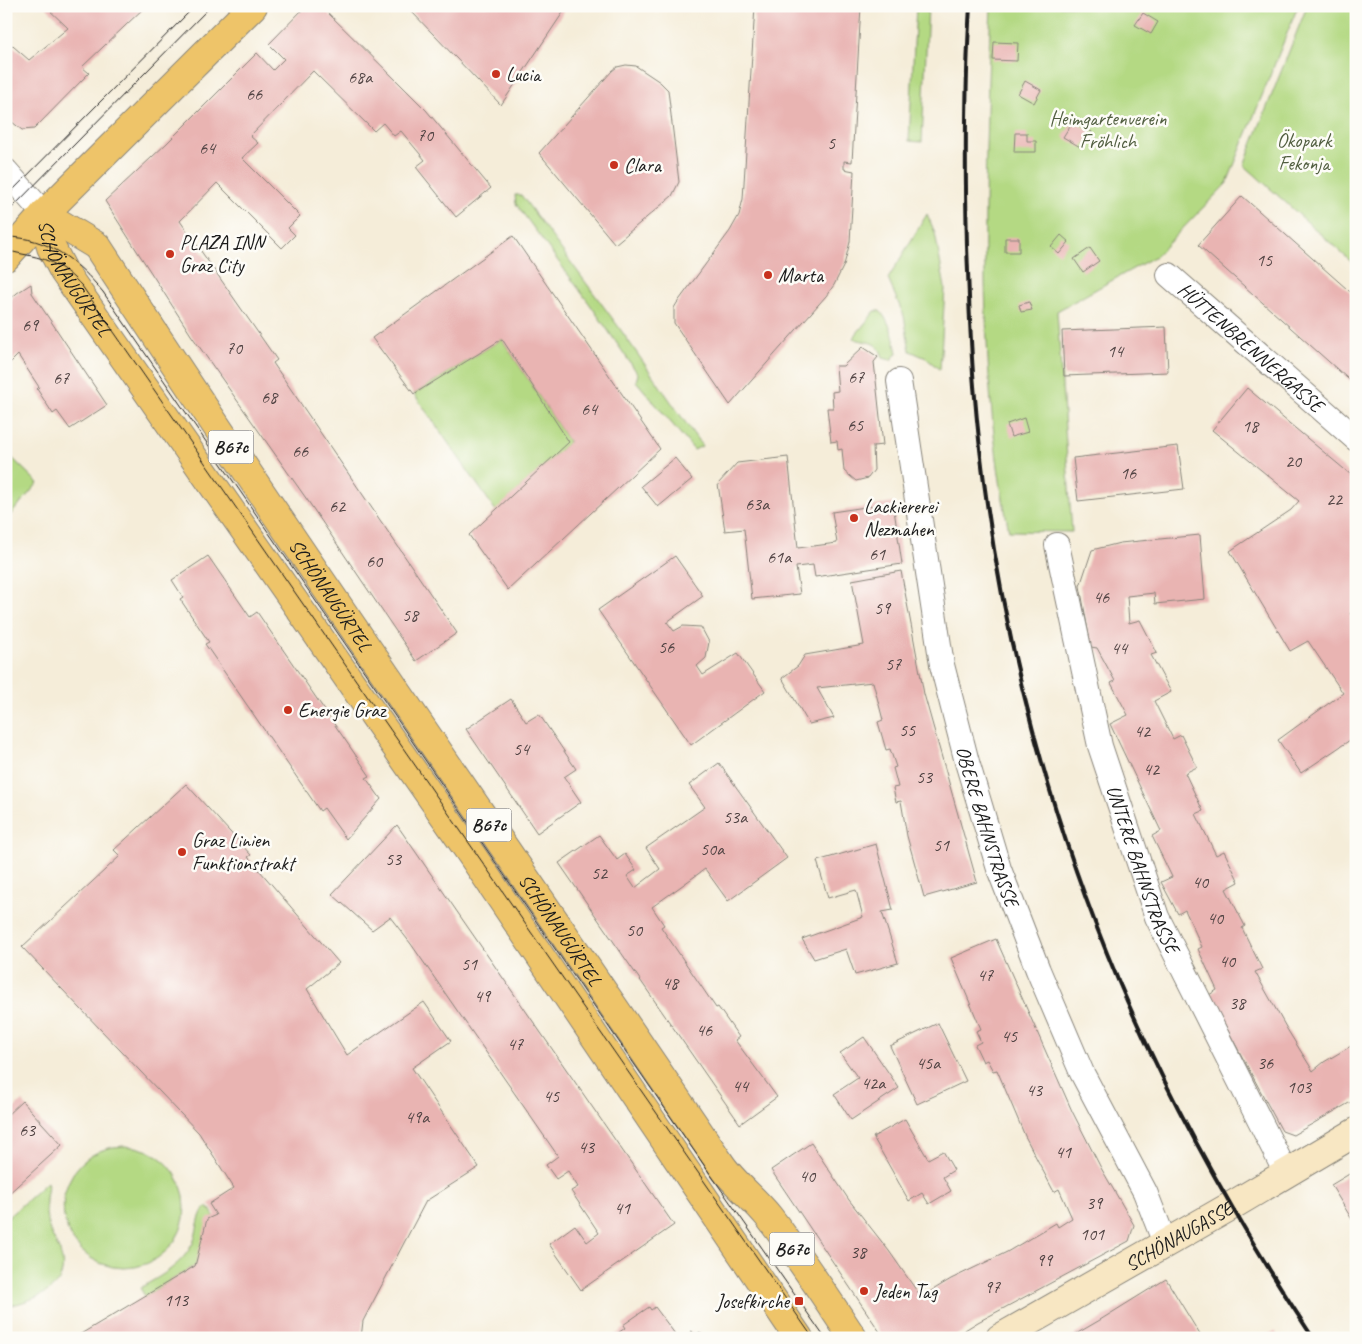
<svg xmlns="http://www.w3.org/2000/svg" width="1362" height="1344" font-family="Caveat,sans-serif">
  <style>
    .green { fill: #b4d983; stroke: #687a50 }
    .building { fill: #e9b4b2 }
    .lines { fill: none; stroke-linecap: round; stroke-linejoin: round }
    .street-casing { stroke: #88847a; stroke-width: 26 }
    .secondary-casing { stroke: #88847a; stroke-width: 30 }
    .primary-casing { stroke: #88847a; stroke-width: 30 }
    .street { stroke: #fff; stroke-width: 24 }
    .secondary { stroke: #f8e7c3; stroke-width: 28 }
    .primary { stroke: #eec469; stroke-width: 28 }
    .tram { stroke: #1c1c1c; stroke-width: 1 }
    .rail { stroke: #1c1c1c; stroke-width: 4 }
    .poi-dot { fill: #c8321e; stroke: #fdfcf7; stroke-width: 2 }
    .labels { text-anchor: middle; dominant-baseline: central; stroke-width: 5; stroke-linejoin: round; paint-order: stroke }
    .number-label { font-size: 18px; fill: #4f4242 }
    .shield { fill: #fdfcf7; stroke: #605f5e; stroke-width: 1 }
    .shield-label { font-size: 19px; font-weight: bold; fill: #1c1c1c }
    .poi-label { font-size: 20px; fill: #1c1c1c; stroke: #fdfcf7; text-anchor: start }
    .park-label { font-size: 20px; fill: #515e40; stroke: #fdfcf7 }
    .street-label { font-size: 20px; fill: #1c1c1c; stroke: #fdfcf7 }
  </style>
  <rect width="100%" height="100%" fill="#fdfcf7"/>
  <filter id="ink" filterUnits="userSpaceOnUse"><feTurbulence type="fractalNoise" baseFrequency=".02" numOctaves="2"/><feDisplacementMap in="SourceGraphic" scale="10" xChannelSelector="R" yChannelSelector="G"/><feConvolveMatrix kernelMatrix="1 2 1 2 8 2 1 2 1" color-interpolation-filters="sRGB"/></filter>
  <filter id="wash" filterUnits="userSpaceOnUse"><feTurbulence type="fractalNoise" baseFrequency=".0096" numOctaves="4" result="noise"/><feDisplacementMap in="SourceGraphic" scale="20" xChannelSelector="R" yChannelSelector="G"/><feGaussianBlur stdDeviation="1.12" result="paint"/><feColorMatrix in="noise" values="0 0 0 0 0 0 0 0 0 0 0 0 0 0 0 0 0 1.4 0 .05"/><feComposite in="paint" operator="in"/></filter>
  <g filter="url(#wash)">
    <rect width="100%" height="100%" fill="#f5edd9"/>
    <path class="green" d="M916,6H928L922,142L909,141Z
      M991,6H1298L1227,183L1156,256L1057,311L1072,532L1009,531C992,449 987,366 985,282C984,190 987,98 991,6Z
      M1307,6H1356V266L1244,165Z
      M515,195H521L618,326L702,446L694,450L636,381L638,374L589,303L516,204Z
      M927,214L935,233L945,288L940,370L926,358L910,351L904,316L888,279Z
      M875,311H880C891,324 894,337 897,353L891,360L883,358C878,339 867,344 853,338Z
      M502,339L569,442L496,511L414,394Z
      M6,452L38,483L6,520Z
      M63 1207a61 61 0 1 1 122 0a61 61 0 1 1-122 0Z
      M47,1182C49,1188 46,1194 46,1201C45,1208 46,1216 48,1224C50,1234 56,1242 60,1252C73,1291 33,1299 6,1307V1219Z
      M206,1207L210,1209L214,1216L195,1266L145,1296L140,1288C161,1276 182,1265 193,1243C198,1232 197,1215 206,1207Z"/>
    <g id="blocks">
      <path class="building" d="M45,6H146L82,67L89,73L34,129L22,130L6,117V40L29,60L68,28Z
        M306,6H321L402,86L426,110L491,188L456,217L416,167L425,160L401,131L394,136L383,123L374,131L313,71L250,136L258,143L242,158L300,216L288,228L295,235L282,248L217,183L180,221L277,360L273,363L457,633L416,661L308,501L191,335L105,201L167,143L257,53L273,70L284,59L269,44Z
        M415,6H566L564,11L501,105L411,11Z
        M755,6H861L852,162L844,161V169L854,171L850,242L844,265L834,285L826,296L730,405L674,323V308L677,303L730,231L739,215L743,199Z
        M1143,13L1158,22L1151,34L1135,25Z
        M994,42L1018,43L1017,61L993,60Z
        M626,65L636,66L660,82L668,90L679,182L672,196L615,244L539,153L612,71L617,67Z
        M1025,81L1041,90L1034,103L1018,94Z
        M1073,121L1092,132L1082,148L1063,137Z
        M1015,133H1027V141H1036V152H1014Z
        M1242,196L1356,297V386L1198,245Z
        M1061,235L1069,242L1059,254L1051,247Z
        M513,236L660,449L508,590L469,535L569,442L502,339L414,394L372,338Z
        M1005,238H1019V252H1005Z
        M1090,248L1099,261L1083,272L1074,259Z
        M31,284L32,293L107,405L70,429L57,411L53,414L37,389L39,387L18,355L6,367V303L17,293Z
        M1029,302L1032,310L1021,312L1019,305Z
        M1166,327L1168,372L1064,376L1062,331Z
        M863,347L878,357L874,362L883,445L873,446L874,470L868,478L856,481L844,471L842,449L838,450L837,441L831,442L827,408H833L832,392L838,391L836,366H843Z
        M1247,388L1356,479V610L1350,613L1356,622V736L1301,773L1278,740L1343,693L1308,641L1290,651L1230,551L1291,510L1299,501L1212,430Z
        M1024,418L1028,432L1011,437L1007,424Z
        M1178,446L1184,489L1078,501L1073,458Z
        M788,457L798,548L837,543L832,512L893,503L902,564L815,577L813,565L796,567L800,594L752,599L744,529L725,531L718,484L737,463Z
        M675,458L692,479L658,507L641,486Z
        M1200,535L1205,599L1155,604L1154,593L1127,596L1129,623L1140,620L1157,653L1151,655L1171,692L1154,701L1173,739L1181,735L1197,767L1185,773L1203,811L1196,814L1216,855L1224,851L1239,882L1226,889L1245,926L1242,928L1262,969L1255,972L1287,1029L1313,1071L1324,1062L1356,1043V1099L1293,1135L1282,1131L1209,995L1217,990L1198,949L1202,947L1185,910L1178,914L1161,882L1172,877L1152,836L1161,831L1110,724L1128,715L1111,683L1115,681L1097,648L1091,647L1080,586L1092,550L1120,543Z
        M208,556L250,617L257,612L370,776L366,778L381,799L346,839L324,808L320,811L205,644L209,642L180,599L183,597L172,580Z
        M675,556L703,596L667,622L674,631L683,626L701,627L709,642L706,658L697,666L703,675L738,653L765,691L691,745L598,610Z
        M901,571L924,694L977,882L924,897L907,836L901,801L896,802L893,788L898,787L893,768L896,767L890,749L886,750L878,722L883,720L873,682L817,688L834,718L809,724L782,678L798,666L805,655L864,645L852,580Z
        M511,699L526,722L539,714L576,769L564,777L581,802L537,833L466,729Z
        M719,763L787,858L728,901L705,869L652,907L664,925L661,927L716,1008L718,1007L739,1037L735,1040L777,1097L740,1124L559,863L599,835L617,860L625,854L636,870L627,876L635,888L660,869L646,848L705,807L689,785Z
        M186,784L251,855L248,857L339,963L307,989L347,1055L424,1002L451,1041L412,1068L479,1167L426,1201L363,1321L361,1338H74L195,1266L207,1219L216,1215L209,1204L234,1188L199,1133L22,947L120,856L114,850Z
        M397,825L674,1225L581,1290L549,1244L575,1225L587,1242L599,1233L571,1191L578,1187L568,1171L556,1179L546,1165L558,1156L411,944L390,917L372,930L332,894Z
        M876,844L893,910L882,912L898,963L855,975L846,949L814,959L802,939L863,917L856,890L828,898L817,861Z
        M996,939L1072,1111L1101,1168L1134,1225L1129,1241L978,1322L952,1338H884L771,1170L811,1143L849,1200L889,1251L921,1297L951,1279L1007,1252L1056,1223L1058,1227L1072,1218L1059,1189L1054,1192L1025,1136L997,1070L993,1071L987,1060L983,1062L975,1045L981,1042L976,1031L981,1029L951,958Z
        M938,1023L966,1081L917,1104L890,1046Z
        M864,1037L899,1088L851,1120L834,1094L858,1078L840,1053Z
        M22,1101L62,1145L6,1196V1149L8,1147L6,1145V1116Z
        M905,1119L928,1159L943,1151L954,1170L943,1177L951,1191L929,1204L922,1193L909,1201L873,1137Z
        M1356,1170V1226L1331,1185Z
        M1166,1279L1202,1338H1069L1100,1320Z
        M649,1307L651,1310L655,1307L678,1338H611L625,1328L623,1325Z
        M692,1331L695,1335L700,1332L704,1338H682Z
        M1275,1331L1279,1338H1261Z"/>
    </g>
  </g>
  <g filter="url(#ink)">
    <use href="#blocks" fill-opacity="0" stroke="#88847a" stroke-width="1"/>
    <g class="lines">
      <defs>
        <g id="street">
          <path d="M6,171L44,214"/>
          <path id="s1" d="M1169,275L1356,439"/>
          <path id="s2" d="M899,381L942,665L967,762L999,869L1038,970L1082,1073L1145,1192L1165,1243"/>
          <path id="s3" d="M1057,545L1100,746L1157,917L1286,1173"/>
        </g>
        <g id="secondary">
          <path id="s4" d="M1000,1338L1231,1206L1356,1132"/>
        </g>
        <g id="primary">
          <path id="s5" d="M44,214L97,246C299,555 513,857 720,1163C733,1183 754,1198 769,1217C799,1256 826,1297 853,1338"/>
          <path id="s6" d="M44,214L51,247L64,272L473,857L799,1338"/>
          <path d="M6,257L44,214L253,6"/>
        </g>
      </defs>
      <use href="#street" class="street-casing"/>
      <use href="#secondary" class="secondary-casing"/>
      <use href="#primary" class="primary-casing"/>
      <use href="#street" class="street"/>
      <use href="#secondary" class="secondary"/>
      <use href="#primary" class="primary"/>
      <path class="tram" d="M6,197L195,6
        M6,214L211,6
        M6,237C49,237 77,261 103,292L690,1145L825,1338
        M6,252C12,251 17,253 22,254C50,259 63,266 82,286L813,1338"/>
      <path class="rail" d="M970,6C965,86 965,166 967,246C969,293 970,340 974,386C990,589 1039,792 1118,980C1171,1105 1238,1224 1313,1338"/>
    </g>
  </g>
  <g class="poi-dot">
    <circle cx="496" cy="74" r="5"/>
    <circle cx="614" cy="165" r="5"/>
    <circle cx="170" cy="254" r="5"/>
    <circle cx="768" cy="275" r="5"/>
    <circle cx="854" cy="518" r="5"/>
    <circle cx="288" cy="710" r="5"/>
    <circle cx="182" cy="852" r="5"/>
    <circle cx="864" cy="1291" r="5"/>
    <rect x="794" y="1296" width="10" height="10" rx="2.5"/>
  </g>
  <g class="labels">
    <g class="number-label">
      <text x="360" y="77">68a</text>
      <text x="254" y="94">66</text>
      <text x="425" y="135">70</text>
      <text x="831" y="143">5</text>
      <text x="207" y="148">64</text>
      <text x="1264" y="260">15</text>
      <text x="30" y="325">69</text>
      <text x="234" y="348">70</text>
      <text x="1115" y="351">14</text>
      <text x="856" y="377">67</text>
      <text x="61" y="378">67</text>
      <text x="269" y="397">68</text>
      <text x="589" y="409">64</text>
      <text x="855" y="425">65</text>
      <text x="1250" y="426">18</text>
      <text x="300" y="451">66</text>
      <text x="1293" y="461">20</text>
      <text x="1128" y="473">16</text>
      <text x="1334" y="499">22</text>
      <text x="757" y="504">63a</text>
      <text x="337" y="506">62</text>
      <text x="877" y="554">61</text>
      <text x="779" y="557">61a</text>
      <text x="374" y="561">60</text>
      <text x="1101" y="597">46</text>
      <text x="882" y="608">59</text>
      <text x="410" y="615">58</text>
      <text x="666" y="647">56</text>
      <text x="1119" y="648">44</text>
      <text x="893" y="664">57</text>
      <text x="907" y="730">55</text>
      <text x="1142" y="731">42</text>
      <text x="521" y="749">54</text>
      <text x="1151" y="769">42</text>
      <text x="924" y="777">53</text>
      <text x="735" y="817">53a</text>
      <text x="941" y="845">51</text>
      <text x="712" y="849">50a</text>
      <text x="393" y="859">53</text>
      <text x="599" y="873">52</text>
      <text x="1200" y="882">40</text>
      <text x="1215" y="918">40</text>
      <text x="634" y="930">50</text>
      <text x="1227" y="961">40</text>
      <text x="469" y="964">51</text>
      <text x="985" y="975">47</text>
      <text x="670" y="983">48</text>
      <text x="482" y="996">49</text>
      <text x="1237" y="1003">38</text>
      <text x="704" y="1030">46</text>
      <text x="1009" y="1036">45</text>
      <text x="515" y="1044">47</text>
      <text x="928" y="1063">45a</text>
      <text x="1265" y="1063">36</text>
      <text x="873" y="1083">42a</text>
      <text x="740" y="1086">44</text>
      <text x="1299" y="1087">103</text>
      <text x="1034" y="1090">43</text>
      <text x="551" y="1096">45</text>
      <text x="417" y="1117">49a</text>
      <text x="27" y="1130">63</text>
      <text x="586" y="1147">43</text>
      <text x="1063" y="1152">41</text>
      <text x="807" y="1176">40</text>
      <text x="1094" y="1203">39</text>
      <text x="622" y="1208">41</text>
      <text x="1092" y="1234">101</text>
      <text x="858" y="1252">38</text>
      <text x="1044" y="1260">99</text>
      <text x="992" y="1287">97</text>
      <text x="176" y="1300">113</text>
    </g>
    <g class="shield">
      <rect x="208.5" y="430.5" width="45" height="33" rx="4"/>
      <rect x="466.5" y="808.5" width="45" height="33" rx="4"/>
      <rect x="769.5" y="1232.5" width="45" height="33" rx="4"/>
    </g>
    <g class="shield-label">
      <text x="231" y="447">B67c</text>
      <text x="489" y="825">B67c</text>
      <text x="792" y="1249">B67c</text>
    </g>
    <g class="poi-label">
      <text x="506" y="74">Lucia</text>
      <text x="624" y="165">Clara</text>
      <text x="180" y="242">PLAZA INN<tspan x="180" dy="23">Graz City</tspan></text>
      <text x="778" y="275">Marta</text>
      <text x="864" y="506">Lackiererei<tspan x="864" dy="23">Nezmahen</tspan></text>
      <text x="298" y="710">Energie Graz</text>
      <text x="192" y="840">Graz Linien<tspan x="192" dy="23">Funktionstrakt</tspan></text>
      <text x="874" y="1291">Jeden Tag</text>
      <text x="789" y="1301" text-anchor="end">Josefkirche</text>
    </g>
    <g class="park-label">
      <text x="1108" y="118">Heimgartenverein<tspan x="1108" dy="23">Fröhlich</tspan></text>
      <text x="1304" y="140">Ökopark<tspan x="1304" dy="23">Fekonja</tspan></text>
    </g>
    <g class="street-label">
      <text stroke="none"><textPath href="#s6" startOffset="72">SCHÖNAUGÜRTEL</textPath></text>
      <text stroke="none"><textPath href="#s1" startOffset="109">HÜTTENBRENNERGASSE</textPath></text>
      <text stroke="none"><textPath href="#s5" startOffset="482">SCHÖNAUGÜRTEL</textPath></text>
      <text stroke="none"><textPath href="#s2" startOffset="455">OBERE BAHNSTRASSE</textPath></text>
      <text stroke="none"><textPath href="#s3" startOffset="336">UNTERE BAHNSTRASSE</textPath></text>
      <text stroke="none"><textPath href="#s5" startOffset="888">SCHÖNAUGÜRTEL</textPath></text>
      <text stroke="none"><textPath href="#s4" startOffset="206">SCHÖNAUGASSE</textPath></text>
    </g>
  </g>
  <rect width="1362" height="1344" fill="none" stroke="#fdfcf7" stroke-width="25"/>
</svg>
